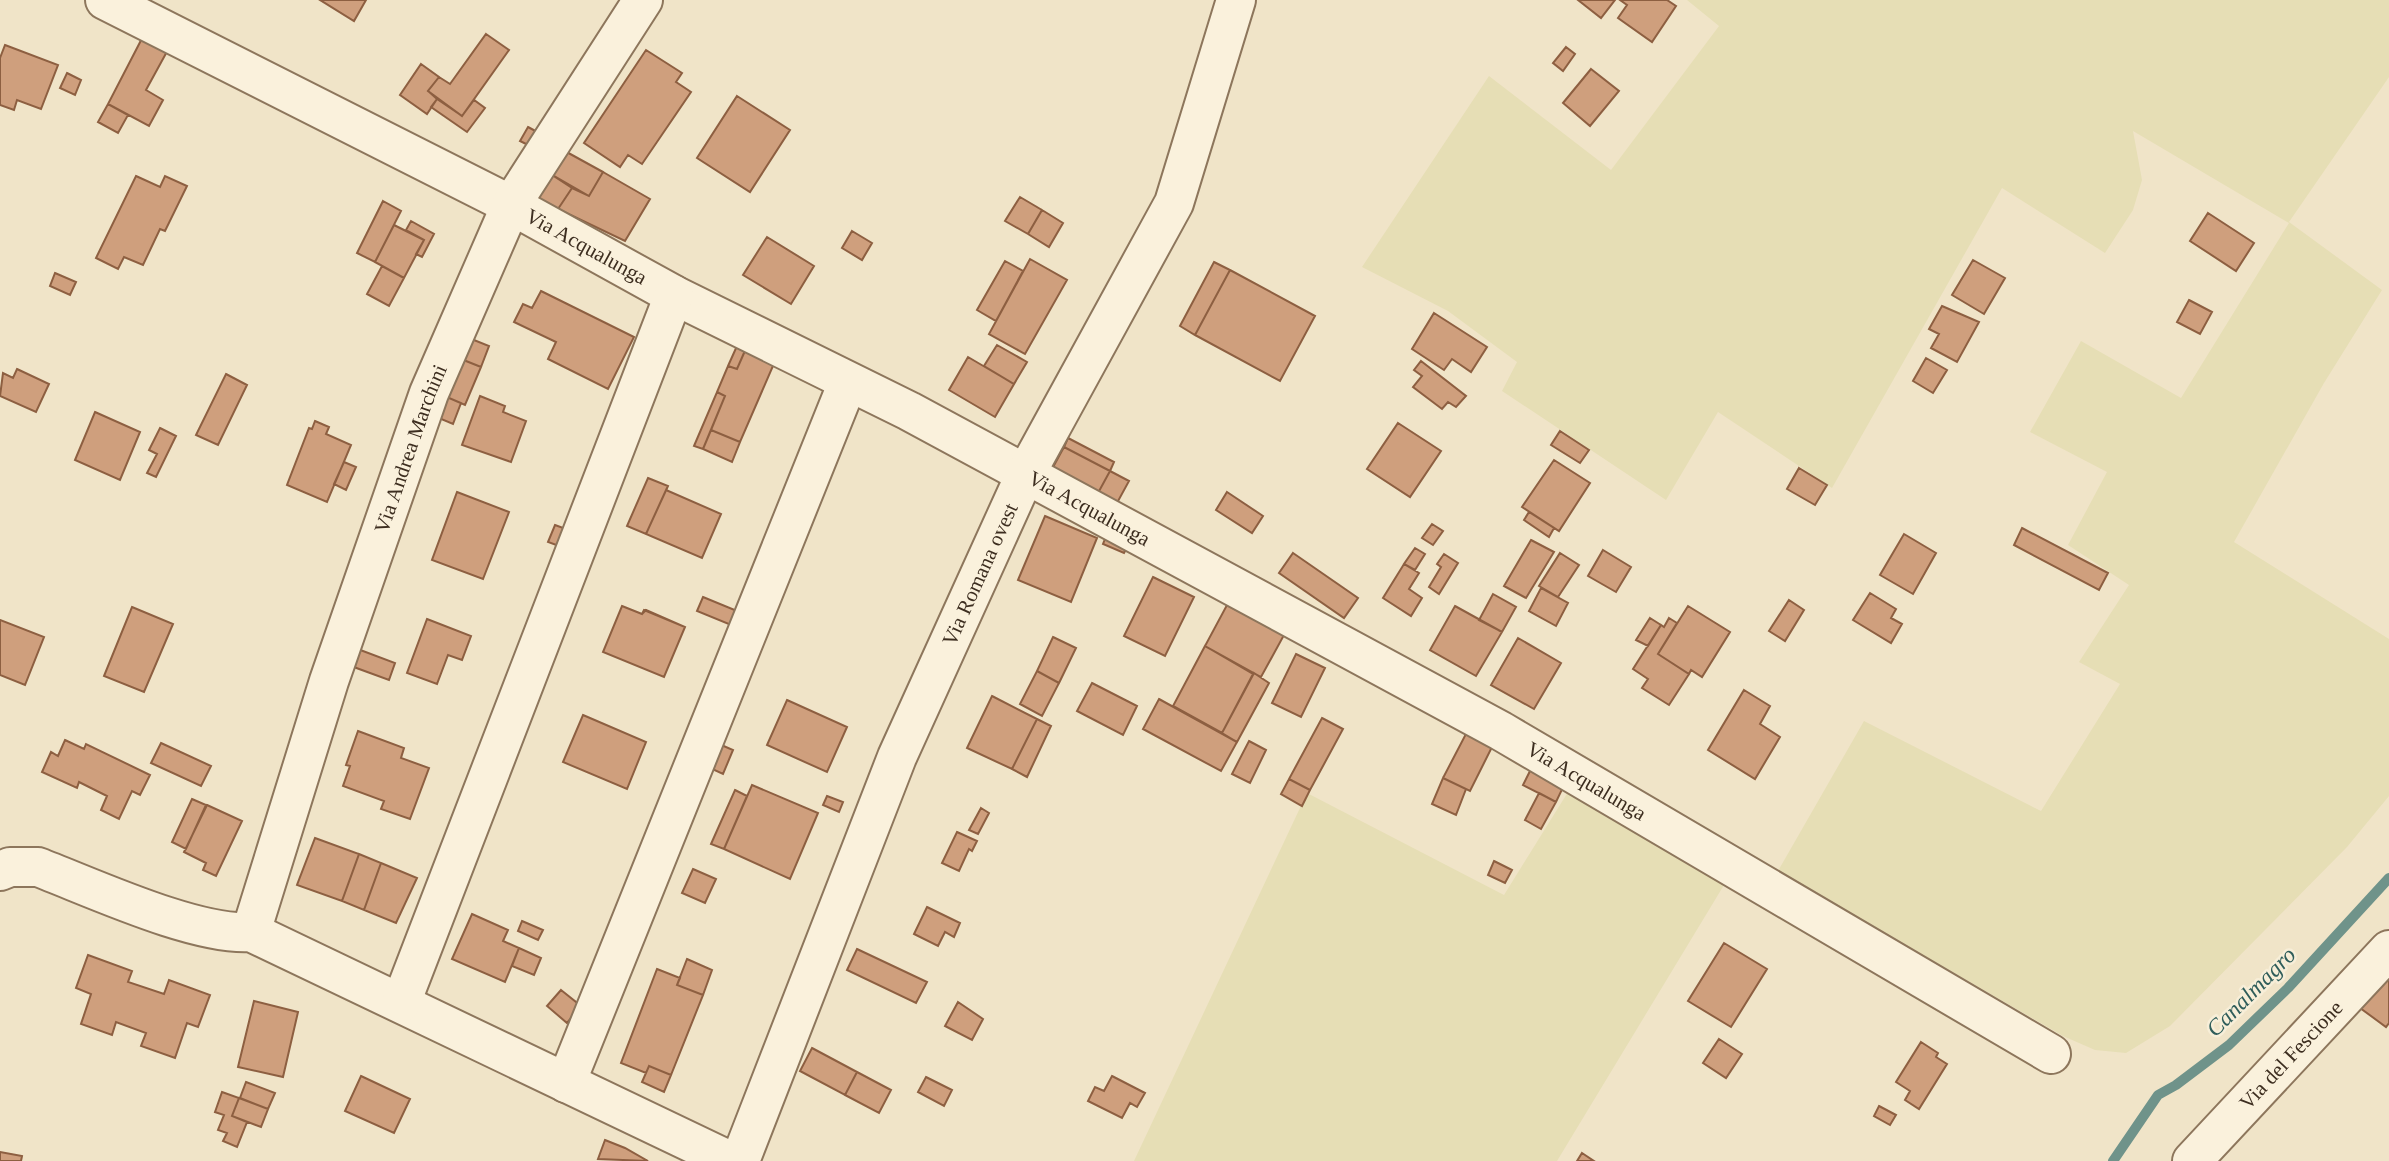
<svg xmlns="http://www.w3.org/2000/svg" width="2389" height="1161" font-family="Georgia,serif">
  <style>
    .farmland { fill: #e6deb5 }
    .lines { fill: none; stroke-linecap: round; stroke-linejoin: round }
    .stream { stroke: #6f938a; stroke-width: 10 }
    .building { fill: #cf9f7d; stroke: #8d5f41; stroke-width: 2 }
    .minor-casing { stroke: #8d765c; stroke-width: 42 }
    .minor { stroke: #faf1dc; stroke-width: 38 }
    .labels { text-anchor: middle; dominant-baseline: central; stroke-width: 5; stroke-linejoin: round; paint-order: stroke }
    .street-label { font-size: 21px; fill: #3d2e20; stroke: #f7eed8 }
    .water-label { font-size: 23px; font-style: italic; fill: #2f5d5a; stroke: #f7eed8 }
  </style>
  <rect width="100%" height="100%" fill="#f0e4c8"/>
  <path class="farmland" d="M1687,0H2389V77L2289,222L2382,290L2324,383L2234,542L2389,639V796L2347,847L2170,1026L2126,1053L2095,1050L2063,1036L1778,871L1864,721L2041,811L2120,684L2079,662L2129,585L2068,545L2107,472L2030,432L2081,341L2181,398L2289,223L2133,131L2142,180L2133,210L2105,253L2002,188L1832,488L1718,412L1666,500L1502,391L1517,362L1448,311L1362,267L1489,76L1611,170L1719,26Z
    M1568,792L1724,885L1557,1161H1134L1307,793L1504,895Z"/>
  <g class="lines">
    <path class="stream" d="M2113,1161L2158,1095L2176,1085L2229,1045L2288,988L2389,878"/>
  </g>
  <path class="building" d="M320,0H366L354,21Z
    M1578,0H1615L1601,18Z
    M1620,0H1667L1676,6L1652,42L1618,18L1627,5Z
    M150,23L175,37L146,90L163,100L149,126L108,104Z
    M486,34L509,50L462,116L428,91L439,77L450,84Z
    M5,45L58,65L41,109L17,100L14,110L0,105V58Z
    M1566,47L1575,54L1563,71L1553,63Z
    M646,50L682,73L676,82L691,92L642,164L628,155L620,167L584,143Z
    M421,64L439,77L428,91L437,99L427,114L400,95Z
    M1591,69L1619,91L1590,126L1563,103Z
    M67,73L81,80L75,95L60,88Z
    M737,96L790,130L750,192L697,158Z
    M437,99L462,116L474,100L485,108L467,132L431,107Z
    M108,104L128,115L118,133L98,122Z
    M528,127L541,134L534,148L520,141Z
    M563,150L603,172L589,196L549,173Z
    M603,172L650,199L625,241L558,209L572,188L589,196Z
    M549,173L572,188L558,209L534,196Z
    M136,176L160,187L165,176L187,186L165,231L160,229L143,265L124,257L118,269L96,258Z
    M1020,197L1042,210L1028,234L1005,221Z
    M383,201L401,211L375,262L357,253Z
    M1042,210L1063,223L1049,247L1028,234Z
    M2208,213L2254,243L2236,271L2190,241Z
    M411,221L434,234L422,257L416,254L424,240L406,230Z
    M394,225L424,240L404,278L375,262Z
    M852,231L872,243L862,260L842,248Z
    M767,237L814,266L791,304L743,275Z
    M1030,259L1067,280L1025,354L989,334Z
    M1973,260L2005,278L1984,314L1952,295Z
    M1005,261L1023,271L996,321L977,310Z
    M1214,262L1230,270L1195,335L1180,326Z
    M382,266L404,278L389,306L367,294Z
    M1230,270L1315,316L1280,381L1195,335Z
    M1230,270L1315,316L1280,381L1195,335Z
    M55,273L76,282L70,295L50,286Z
    M541,291L634,337L608,389L548,359L556,342L514,322L523,304L532,308Z
    M2189,300L2212,312L2200,334L2177,322Z
    M1942,306L1979,322L1957,362L1931,348L1939,334L1929,329Z
    M1434,313L1487,347L1471,372L1452,359L1444,370L1412,349Z
    M464,336L489,346L481,367L456,357Z
    M741,337L749,342L737,369L728,366Z
    M750,339L779,352L740,442L711,430L725,396L717,392L728,366L737,369Z
    M997,345L1027,362L1014,384L984,366Z
    M456,357L481,367L465,405L442,395Z
    M968,357L1014,384L995,417L949,390Z
    M1926,358L1947,370L1933,393L1913,381Z
    M1421,361L1466,396L1456,407L1448,402L1442,409L1413,387L1422,376L1414,370Z
    M17,369L49,384L36,412L0,396L3,373L13,378Z
    M226,374L247,385L218,445L196,435Z
    M717,392L725,396L703,449L694,446Z
    M442,395L461,403L453,424L434,416Z
    M480,396L505,406L503,412L526,421L511,462L462,445Z
    M95,412L140,432L120,480L75,460Z
    M315,421L329,427L326,434L351,445L327,502L287,485L309,428L312,429Z
    M315,421L329,427L326,434L351,445L327,502L287,485L309,428L312,429Z
    M1398,423L1441,451L1410,497L1367,469Z
    M160,428L176,436L156,477L147,473L157,454L149,450Z
    M711,430L740,442L732,462L703,449Z
    M1560,431L1589,450L1580,463L1551,445Z
    M1068,438L1114,462L1110,471L1064,447Z
    M1064,447L1110,471L1098,493L1052,469Z
    M1554,460L1590,483L1559,531L1522,507Z
    M344,462L356,467L346,490L334,484Z
    M1799,468L1827,485L1815,505L1787,489Z
    M1110,471L1129,481L1117,503L1098,493Z
    M648,478L668,486L646,534L627,526Z
    M666,490L721,514L702,558L646,534Z
    M457,492L509,512L483,579L432,560Z
    M1227,492L1263,516L1252,533L1216,510Z
    M1529,512L1554,528L1549,537L1524,520Z
    M1045,516L1097,538L1071,602L1018,580Z
    M1432,524L1443,531L1433,545L1422,538Z
    M555,525L566,529L559,546L548,542Z
    M2022,528L2108,573L2099,590L2014,545Z
    M1107,534L1129,544L1124,553L1103,544Z
    M1904,534L1936,553L1913,594L1880,575Z
    M1531,540L1554,552L1526,598L1504,586Z
    M1415,548L1425,554L1415,570L1404,564Z
    M1603,550L1631,567L1616,592L1588,576Z
    M1293,553L1358,598L1344,618L1279,573Z
    M1560,553L1579,565L1558,597L1539,586Z
    M1444,554L1458,563L1439,594L1429,587L1441,567L1437,564Z
    M1404,564L1419,573L1409,589L1422,598L1411,616L1383,598Z
    M1153,577L1194,597L1165,656L1124,636Z
    M1541,588L1568,603L1556,626L1529,611Z
    M1870,593L1896,609L1891,618L1902,624L1891,643L1853,620Z
    M1493,594L1516,607L1502,632L1479,620Z
    M703,597L742,613L736,627L697,611Z
    M1789,600L1804,610L1785,641L1769,631Z
    M1227,605L1284,635L1261,677L1205,646Z
    M622,606L642,614L644,610L685,627L664,677L603,652Z
    M622,606L642,614L646,610L685,627L664,677L603,652Z
    M1455,606L1502,632L1476,676L1430,650Z
    M1688,606L1730,632L1702,677L1691,670L1689,674L1658,654Z
    M132,607L173,624L144,692L104,676Z
    M1650,618L1661,625L1648,646L1636,640Z
    M1669,618L1677,623L1658,654L1689,674L1669,705L1642,688L1648,679L1633,669L1661,625L1664,627Z
    M427,619L471,636L462,660L448,655L437,684L407,673Z
    M0,620L44,637L25,685L0,675Z
    M1053,637L1076,648L1059,683L1037,671Z
    M1518,638L1561,663L1534,709L1491,685Z
    M1205,646L1253,674L1222,733L1173,706Z
    M355,648L395,663L389,680L351,666Z
    M1296,654L1325,668L1301,717L1272,703Z
    M1037,671L1059,683L1042,716L1020,704Z
    M1254,673L1269,683L1237,742L1222,733Z
    M1092,683L1137,706L1123,735L1077,711Z
    M1744,690L1770,706L1760,724L1780,737L1755,779L1708,750Z
    M992,696L1037,719L1012,769L967,748Z
    M1159,699L1237,742L1221,771L1143,729Z
    M787,700L847,727L827,772L767,745Z
    M583,715L646,742L627,789L563,762Z
    M1322,718L1343,729L1310,790L1289,779Z
    M1037,719L1051,726L1027,777L1012,769Z
    M1468,730L1494,743L1470,791L1443,778Z
    M1468,730L1494,743L1470,791L1443,778Z
    M358,731L404,748L401,758L429,768L410,819L381,809L384,801L343,786L350,766L346,765Z
    M65,740L84,749L86,744L150,775L140,795L132,791L119,819L101,810L107,796L79,782L77,788L42,772L51,752L58,756Z
    M1249,741L1266,750L1250,783L1232,774Z
    M161,743L211,766L201,786L151,763Z
    M719,744L733,750L723,774L710,768Z
    M1534,763L1567,779L1556,802L1523,785Z
    M1443,778L1466,789L1456,815L1432,804Z
    M1289,779L1310,790L1302,806L1281,794Z
    M752,785L818,813L790,879L724,849Z
    M735,790L747,796L724,849L711,844Z
    M1539,793L1556,802L1541,829L1525,820Z
    M827,796L843,802L839,812L823,805Z
    M192,799L206,805L186,849L172,842Z
    M207,805L242,821L216,876L203,870L206,863L184,852Z
    M981,808L989,813L978,834L969,830Z
    M957,832L977,841L972,851L969,849L959,871L942,863Z
    M315,838L359,854L342,901L297,885Z
    M359,854L381,863L364,910L342,901Z
    M1494,861L1512,870L1505,883L1488,875Z
    M381,863L417,878L396,923L364,910Z
    M693,869L716,879L705,903L682,893Z
    M927,907L960,923L954,937L945,932L938,946L914,934Z
    M472,914L508,930L503,941L519,948L505,982L452,959Z
    M522,921L543,930L538,940L518,931Z
    M1724,943L1767,969L1731,1027L1688,1001Z
    M519,948L541,958L534,975L512,966Z
    M857,949L927,982L916,1003L847,970Z
    M88,955L132,971L128,982L164,994L169,980L210,995L198,1027L187,1023L175,1058L141,1046L146,1033L116,1022L112,1035L81,1024L91,994L76,988Z
    M687,959L712,970L703,995L677,985Z
    M2389,961V1023L2386,1027L2356,1005Z
    M657,969L680,978L677,985L703,995L671,1075L649,1066L646,1073L621,1063Z
    M561,990L581,1006L567,1023L547,1006Z
    M254,1001L298,1012L283,1077L238,1067Z
    M958,1002L983,1019L972,1040L945,1026Z
    M1719,1039L1742,1054L1726,1078L1703,1063Z
    M1921,1042L1938,1053L1936,1057L1947,1064L1919,1109L1905,1100L1910,1091L1896,1082Z
    M812,1048L857,1072L845,1095L800,1071Z
    M649,1066L671,1075L664,1092L642,1082Z
    M857,1072L891,1090L879,1113L845,1095Z
    M361,1076L410,1099L394,1133L345,1111Z
    M1112,1076L1145,1093L1137,1107L1130,1103L1122,1118L1088,1101L1095,1087L1104,1091Z
    M926,1077L952,1090L944,1106L918,1092Z
    M246,1082L275,1093L268,1109L240,1098Z
    M222,1092L239,1098L232,1116L247,1122L237,1147L223,1141L227,1133L218,1130L224,1115L215,1112Z
    M239,1098L268,1109L261,1127L232,1116Z
    M1879,1106L1896,1115L1890,1125L1874,1116Z
    M605,1140L625,1148L648,1161L598,1159Z
    M0,1152L22,1156L21,1161H0Z
    M1582,1153L1594,1161H1577Z"/>
  <g class="lines">
    <defs>
      <g id="minor">
        <path id="s1" d="M105,0L511,205L674,295L909,411L1501,731L2051,1054"/>
        <path d="M0,871L10,867H38C93,888 196,936 251,932L730,1161"/>
        <path id="s2" d="M251,932L329,681L429,393L511,205L643,0"/>
        <path d="M401,1003L674,295"/>
        <path d="M566,1083L848,382"/>
        <path id="s3" d="M740,1161L897,757L1025,475L1174,203L1236,0"/>
        <path id="s4" d="M2192,1161L2389,950"/>
      </g>
    </defs>
    <use href="#minor" class="minor-casing"/>
    <use href="#minor" class="minor"/>
  </g>
  <g class="labels">
    <g class="street-label">
      <text stroke="none"><textPath href="#s1" startOffset="541">Via Acqualunga</textPath></text>
      <text stroke="none"><textPath href="#s2" startOffset="509">Via Andrea Marchini</textPath></text>
      <text stroke="none"><textPath href="#s1" startOffset="1108">Via Acqualunga</textPath></text>
      <text stroke="none"><textPath href="#s3" startOffset="634">Via Romana ovest</textPath></text>
      <text stroke="none"><textPath href="#s1" startOffset="1675">Via Acqualunga</textPath></text>
      <text stroke="none"><textPath href="#s4" startOffset="145">Via del Fescione</textPath></text>
    </g>
    <g class="water-label">
      <text transform="translate(2251 992) rotate(-45)">Canalmagro</text>
    </g>
  </g>
</svg>
